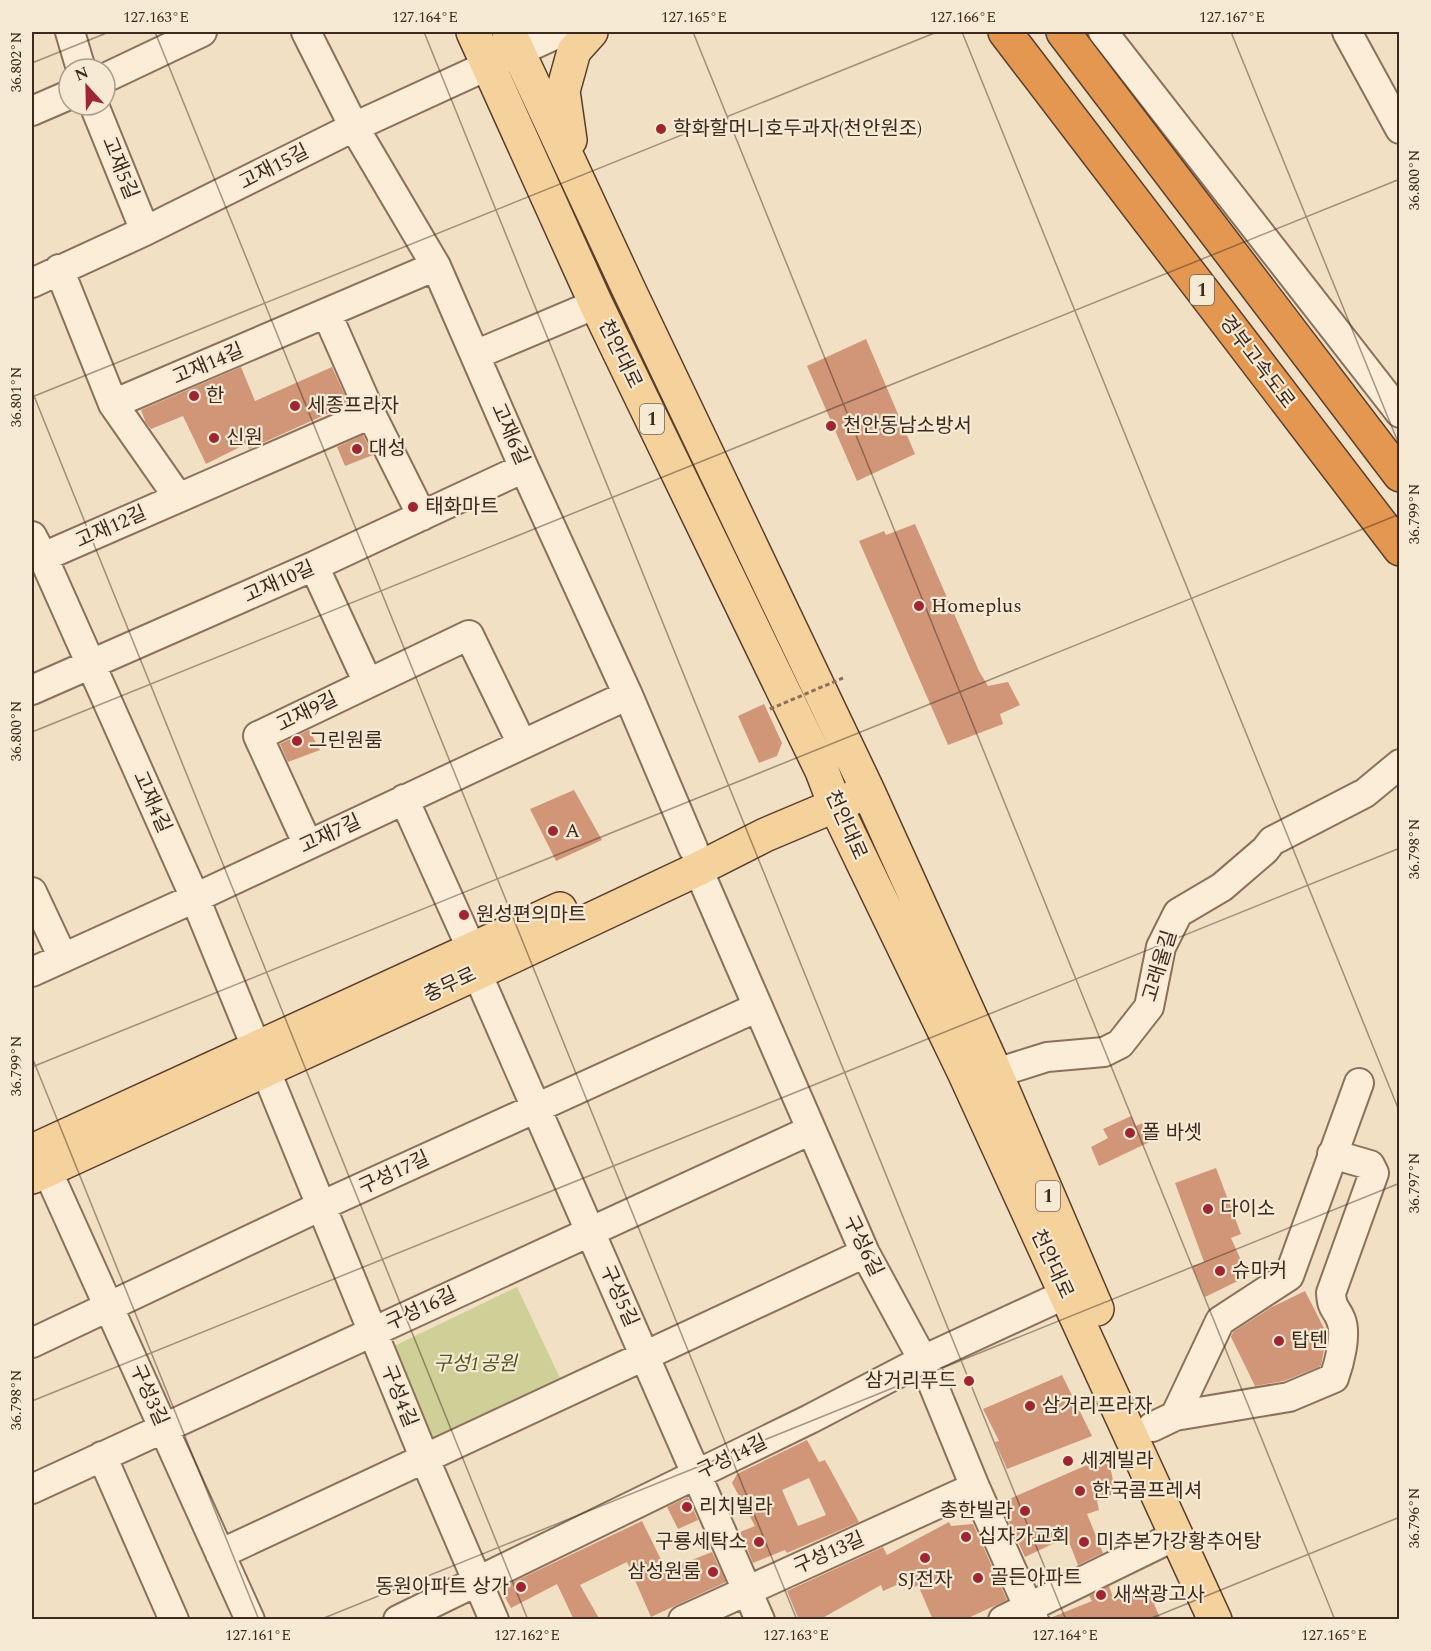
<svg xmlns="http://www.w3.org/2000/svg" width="1431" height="1651" font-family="Spectral,'Noto Sans KR',serif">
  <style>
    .green { fill: #ced097 }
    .building { fill: #d19678; fill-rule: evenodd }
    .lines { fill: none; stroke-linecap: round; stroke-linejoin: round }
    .minor-casing { stroke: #8d7059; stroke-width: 32 }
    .major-casing { stroke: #5a3f2e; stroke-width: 36 }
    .highway-casing { stroke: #5a3f2e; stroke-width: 36 }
    .minor { stroke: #fbedd8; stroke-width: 28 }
    .major { stroke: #f5d19b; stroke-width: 33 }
    .highway { stroke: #e49751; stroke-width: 33 }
    .path-bridge { stroke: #8d7059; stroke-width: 3; stroke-dasharray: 4.5 3; stroke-linecap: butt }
    .ticks { fill: none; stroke: #3c2a1e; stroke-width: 1.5; stroke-opacity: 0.45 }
    .poi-dot { fill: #9f2631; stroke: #f7ead4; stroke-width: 2 }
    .labels { text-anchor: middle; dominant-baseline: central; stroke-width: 4.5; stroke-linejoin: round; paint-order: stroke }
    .shield { fill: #f7ead4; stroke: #746455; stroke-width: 1.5 }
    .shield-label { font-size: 18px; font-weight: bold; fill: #3c2a1e }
    .poi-label { font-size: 20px; fill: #3c2a1e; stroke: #f7ead4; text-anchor: start }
    .street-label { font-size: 20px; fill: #3c2a1e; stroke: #f7ead4 }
    .park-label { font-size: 20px; font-style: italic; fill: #505923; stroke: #f7ead4 }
    .neatline { fill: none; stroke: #3c2a1e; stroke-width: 2 }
    .ticks-label { font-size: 15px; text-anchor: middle; fill: #3c2a1e }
  </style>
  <rect width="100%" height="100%" fill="#f1e0c4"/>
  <path class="green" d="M517,1287L561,1380L432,1441L388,1349Z"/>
  <path class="building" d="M866,339L915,454L857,481L807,366Z
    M241,367L255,401L332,367L349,404L249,449L246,444L206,464L183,416L151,429L146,423L141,410Z
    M363,435L373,455L345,466L337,447Z
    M915,524L979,671L988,686L1008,682L1020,705L1000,714L1003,724L948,745L859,541L884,531L886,535Z
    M764,704L782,743L777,756L759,763L738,716Z
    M309,730L320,750L288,762L280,744Z
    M574,790L602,840L556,861L530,809Z
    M1131,1116L1136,1126L1149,1120L1158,1138L1099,1166L1091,1147L1108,1138L1103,1129Z
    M1216,1168L1241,1234L1231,1238L1248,1276L1205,1297L1192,1266L1204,1262L1175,1183Z
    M1305,1291L1327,1334L1321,1366L1284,1381L1255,1386L1231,1337L1233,1332L1272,1307Z
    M1062,1375L1092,1436L1007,1469L995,1442L999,1441L983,1409Z
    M807,1440L819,1462L825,1460L859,1522L787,1553L785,1550L753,1563L740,1532L755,1526L732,1483L737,1474ZM809,1478L826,1515L798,1526L782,1490Z
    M1103,1458L1104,1460L1108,1458L1116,1493L1097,1501L1099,1510L1087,1514L1103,1553L1078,1565L1067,1537L1025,1557L1000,1503Z
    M688,1497L698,1520L678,1529L667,1507Z
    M642,1521L666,1570L712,1552L726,1582L651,1617L627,1562L580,1585L600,1620H574L557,1584L511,1608L503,1594L505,1586Z
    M949,1522L951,1526L973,1524L1007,1600L964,1620H933L918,1585L915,1587L910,1579L883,1591L881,1585L819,1620H799L787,1591L883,1547L887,1555Z
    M1157,1583L1164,1599L1154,1604L1161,1620H1050V1618L1092,1601L1089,1596L1109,1586L1114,1600Z"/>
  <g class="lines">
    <defs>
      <path id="minor" d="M70,32L81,69
        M306,32L354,127L436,266L524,468L628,695L693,848
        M1103,32L1400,413
        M1347,32L1400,129
        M105,78L202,32
        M94,105L145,231
        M32,111L69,95
        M59,269L113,404L178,497
        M32,283L145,231L354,127L561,32
        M327,314L371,414L422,516
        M475,355L596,304
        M113,404L436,266
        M32,536L43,557L195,898L424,1457L494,1620
        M43,557L371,414
        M314,566L368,683
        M32,690L314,566L524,468
        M404,799L472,950
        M308,845L258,736L469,635L522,744
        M698,869L865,1253L923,1360L975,1487L1034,1620
        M32,892L63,958
        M32,972L195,898L628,695
        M477,973L760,1620
        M996,1073L1047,1057L1104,1052L1120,1044L1149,1007L1161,947L1178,913L1222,887L1265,850L1272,841L1365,793L1400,764
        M47,1170L250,1620
        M32,1343L321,1206L758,1007
        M1175,1416L1220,1321L1289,1276L1359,1083
        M1152,1427L1175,1416L1289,1397L1334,1378C1339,1364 1347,1335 1341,1320C1336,1307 1332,1310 1331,1293L1374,1173L1370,1165L1332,1154
        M102,1456L174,1620
        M32,1489L811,1130
        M220,1554L865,1253
        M398,1620L810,1419L923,1360L1066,1294
        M683,1620L975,1487
        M1003,1620L1177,1535"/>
      <path id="major" d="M473,32L596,304L822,771L835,805L964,1072L1215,1620
        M509,32L630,292L868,791L990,1060L1097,1309
        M570,140L563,91L574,51L591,32
        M32,1151L560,909
        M32,1177L477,973L698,869L765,835L855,797"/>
      <path id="highway" d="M1005,32L1400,549
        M1063,32L1400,475"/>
    </defs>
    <use href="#minor" class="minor-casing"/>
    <use href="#major" class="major-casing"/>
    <use href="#highway" class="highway-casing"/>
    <use href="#minor" class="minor"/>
    <use href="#major" class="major"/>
    <use href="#highway" class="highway"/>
    <path class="path-bridge" d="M770,709L843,678"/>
  </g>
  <path class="ticks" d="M155,32L797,1620M424,32L1066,1620M693,32L1335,1620M962,32L1400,1113M1231,32L1400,447M32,63L109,32M32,391L528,1620M32,397L937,32M32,732L1400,179M32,1057L259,1620M32,1067L1400,514M32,1401L1400,848M319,1620L1400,1183M1147,1620L1400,1517"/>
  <g class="poi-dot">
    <circle cx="661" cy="129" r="6"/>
    <circle cx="194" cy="396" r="6"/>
    <circle cx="295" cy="406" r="6"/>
    <circle cx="831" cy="426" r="6"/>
    <circle cx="214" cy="438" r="6"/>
    <circle cx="357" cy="449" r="6"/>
    <circle cx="413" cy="507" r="6"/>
    <circle cx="919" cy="606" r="6"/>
    <circle cx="297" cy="741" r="6"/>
    <circle cx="553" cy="831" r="6"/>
    <circle cx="464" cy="915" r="6"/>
    <circle cx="1130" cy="1133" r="6"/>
    <circle cx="1208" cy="1209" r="6"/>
    <circle cx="1220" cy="1271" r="6"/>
    <circle cx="1279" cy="1341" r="6"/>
    <circle cx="969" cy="1381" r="6"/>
    <circle cx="1030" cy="1406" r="6"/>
    <circle cx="1068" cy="1461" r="6"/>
    <circle cx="1080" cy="1491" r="6"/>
    <circle cx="687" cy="1507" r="6"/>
    <circle cx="1025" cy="1511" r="6"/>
    <circle cx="966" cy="1537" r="6"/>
    <circle cx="759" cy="1542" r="6"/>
    <circle cx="1084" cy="1542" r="6"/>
    <circle cx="925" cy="1558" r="6"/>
    <circle cx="713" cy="1572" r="6"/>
    <circle cx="978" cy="1578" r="6"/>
    <circle cx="521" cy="1587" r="6"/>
    <circle cx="1101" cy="1595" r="6"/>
  </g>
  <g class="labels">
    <g class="shield">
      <rect x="1190" y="275" width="24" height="30" rx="4.5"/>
      <rect x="640" y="404" width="24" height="30" rx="4.5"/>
      <rect x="1036" y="1181" width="24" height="30" rx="4.5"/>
    </g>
    <g class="shield-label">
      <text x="1202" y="290">1</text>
      <text x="652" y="419">1</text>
      <text x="1048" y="1196">1</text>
    </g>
    <g class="poi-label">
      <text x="673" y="129">학화할머니호두과자(천안원조)</text>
      <text x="206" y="396">한</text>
      <text x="307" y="406">세종프라자</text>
      <text x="843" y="426">천안동남소방서</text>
      <text x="226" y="438">신원</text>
      <text x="369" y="449">대성</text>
      <text x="425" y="507">태화마트</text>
      <text x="931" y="606">Homeplus</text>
      <text x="309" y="741">그린원룸</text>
      <text x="565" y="831">A</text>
      <text x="476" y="915">원성편의마트</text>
      <text x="1142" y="1133">폴 바셋</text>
      <text x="1220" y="1209">다이소</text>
      <text x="1232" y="1271">슈마커</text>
      <text x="1291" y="1341">탑텐</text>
      <text x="957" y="1381" text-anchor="end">삼거리푸드</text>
      <text x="1042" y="1406">삼거리프라자</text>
      <text x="1080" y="1461">세계빌라</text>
      <text x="1092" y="1491">한국콤프레셔</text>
      <text x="699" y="1507">리치빌라</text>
      <text x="1013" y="1511" text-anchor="end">총한빌라</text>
      <text x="978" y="1537">십자가교회</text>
      <text x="747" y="1542" text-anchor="end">구룡세탁소</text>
      <text x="1096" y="1542">미추본가강황추어탕</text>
      <text x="701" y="1572" text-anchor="end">삼성원룸</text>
      <text x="990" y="1578">골든아파트</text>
      <text x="925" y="1580" text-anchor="middle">SJ전자</text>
      <text x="509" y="1587" text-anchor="end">동원아파트 상가</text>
      <text x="1113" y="1595">새싹광고사</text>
    </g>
    <g class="street-label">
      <text transform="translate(274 167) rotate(-27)">고재15길</text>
      <text transform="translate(120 168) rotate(68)">고재5길</text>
      <text transform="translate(620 354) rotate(64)">천안대로</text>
      <text transform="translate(1257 362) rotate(53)">경부고속도로</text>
      <text transform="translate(208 364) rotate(-23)">고재14길</text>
      <text transform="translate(510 434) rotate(66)">고재6길</text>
      <text transform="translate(111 527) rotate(-24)">고재12길</text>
      <text transform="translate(279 582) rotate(-24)">고재10길</text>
      <text transform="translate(307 712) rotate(-26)">고재9길</text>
      <text transform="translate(152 802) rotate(66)">고재4길</text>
      <text transform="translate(846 825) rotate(66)">천안대로</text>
      <text transform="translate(330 834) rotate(-25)">고재7길</text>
      <text transform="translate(1160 966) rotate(-73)">고래울길</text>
      <text transform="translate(450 985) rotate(-25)">충무로</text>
      <text transform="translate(394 1173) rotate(-25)">구성17길</text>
      <text transform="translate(863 1246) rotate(64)">구성6길</text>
      <text transform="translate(1052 1264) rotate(65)">천안대로</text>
      <text transform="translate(619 1296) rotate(66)">구성5길</text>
      <text transform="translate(421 1309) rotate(-25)">구성16길</text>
      <text transform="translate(149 1395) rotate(66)">구성3길</text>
      <text transform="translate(399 1396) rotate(68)">구성4길</text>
      <text transform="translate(732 1457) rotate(-26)">구성14길</text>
      <text transform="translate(829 1553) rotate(-24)">구성13길</text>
    </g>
    <g class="park-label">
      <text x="475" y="1364">구성1공원</text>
    </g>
  </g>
  <rect width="1431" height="1651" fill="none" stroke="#f7ead4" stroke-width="66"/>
  <g transform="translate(87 87) rotate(338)"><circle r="28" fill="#f7ead4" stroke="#ac9d8b" stroke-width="1.5"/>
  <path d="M0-4.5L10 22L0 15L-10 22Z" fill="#9f2631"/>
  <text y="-9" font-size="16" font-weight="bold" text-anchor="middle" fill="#3c2a1e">N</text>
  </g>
  <rect x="33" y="33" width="1365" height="1585" class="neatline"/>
  <g class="ticks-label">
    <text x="156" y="22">127.163°E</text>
    <text x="425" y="22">127.164°E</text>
    <text x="694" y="22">127.165°E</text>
    <text x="963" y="22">127.166°E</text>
    <text x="1232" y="22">127.167°E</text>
    <text transform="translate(16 62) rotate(-90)" y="5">36.802°N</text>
    <text transform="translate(1414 180) rotate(-90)" y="5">36.800°N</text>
    <text transform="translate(16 397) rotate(-90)" y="5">36.801°N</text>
    <text transform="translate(1414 514) rotate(-90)" y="5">36.799°N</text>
    <text transform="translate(16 731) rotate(-90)" y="5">36.800°N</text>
    <text transform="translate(1414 849) rotate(-90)" y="5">36.798°N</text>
    <text transform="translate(16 1066) rotate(-90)" y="5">36.799°N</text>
    <text transform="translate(1414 1183) rotate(-90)" y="5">36.797°N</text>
    <text transform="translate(16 1400) rotate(-90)" y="5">36.798°N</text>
    <text transform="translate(1414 1518) rotate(-90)" y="5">36.796°N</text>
    <text x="258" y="1640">127.161°E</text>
    <text x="527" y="1640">127.162°E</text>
    <text x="796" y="1640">127.163°E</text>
    <text x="1065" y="1640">127.164°E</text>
    <text x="1334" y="1640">127.165°E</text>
  </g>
</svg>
